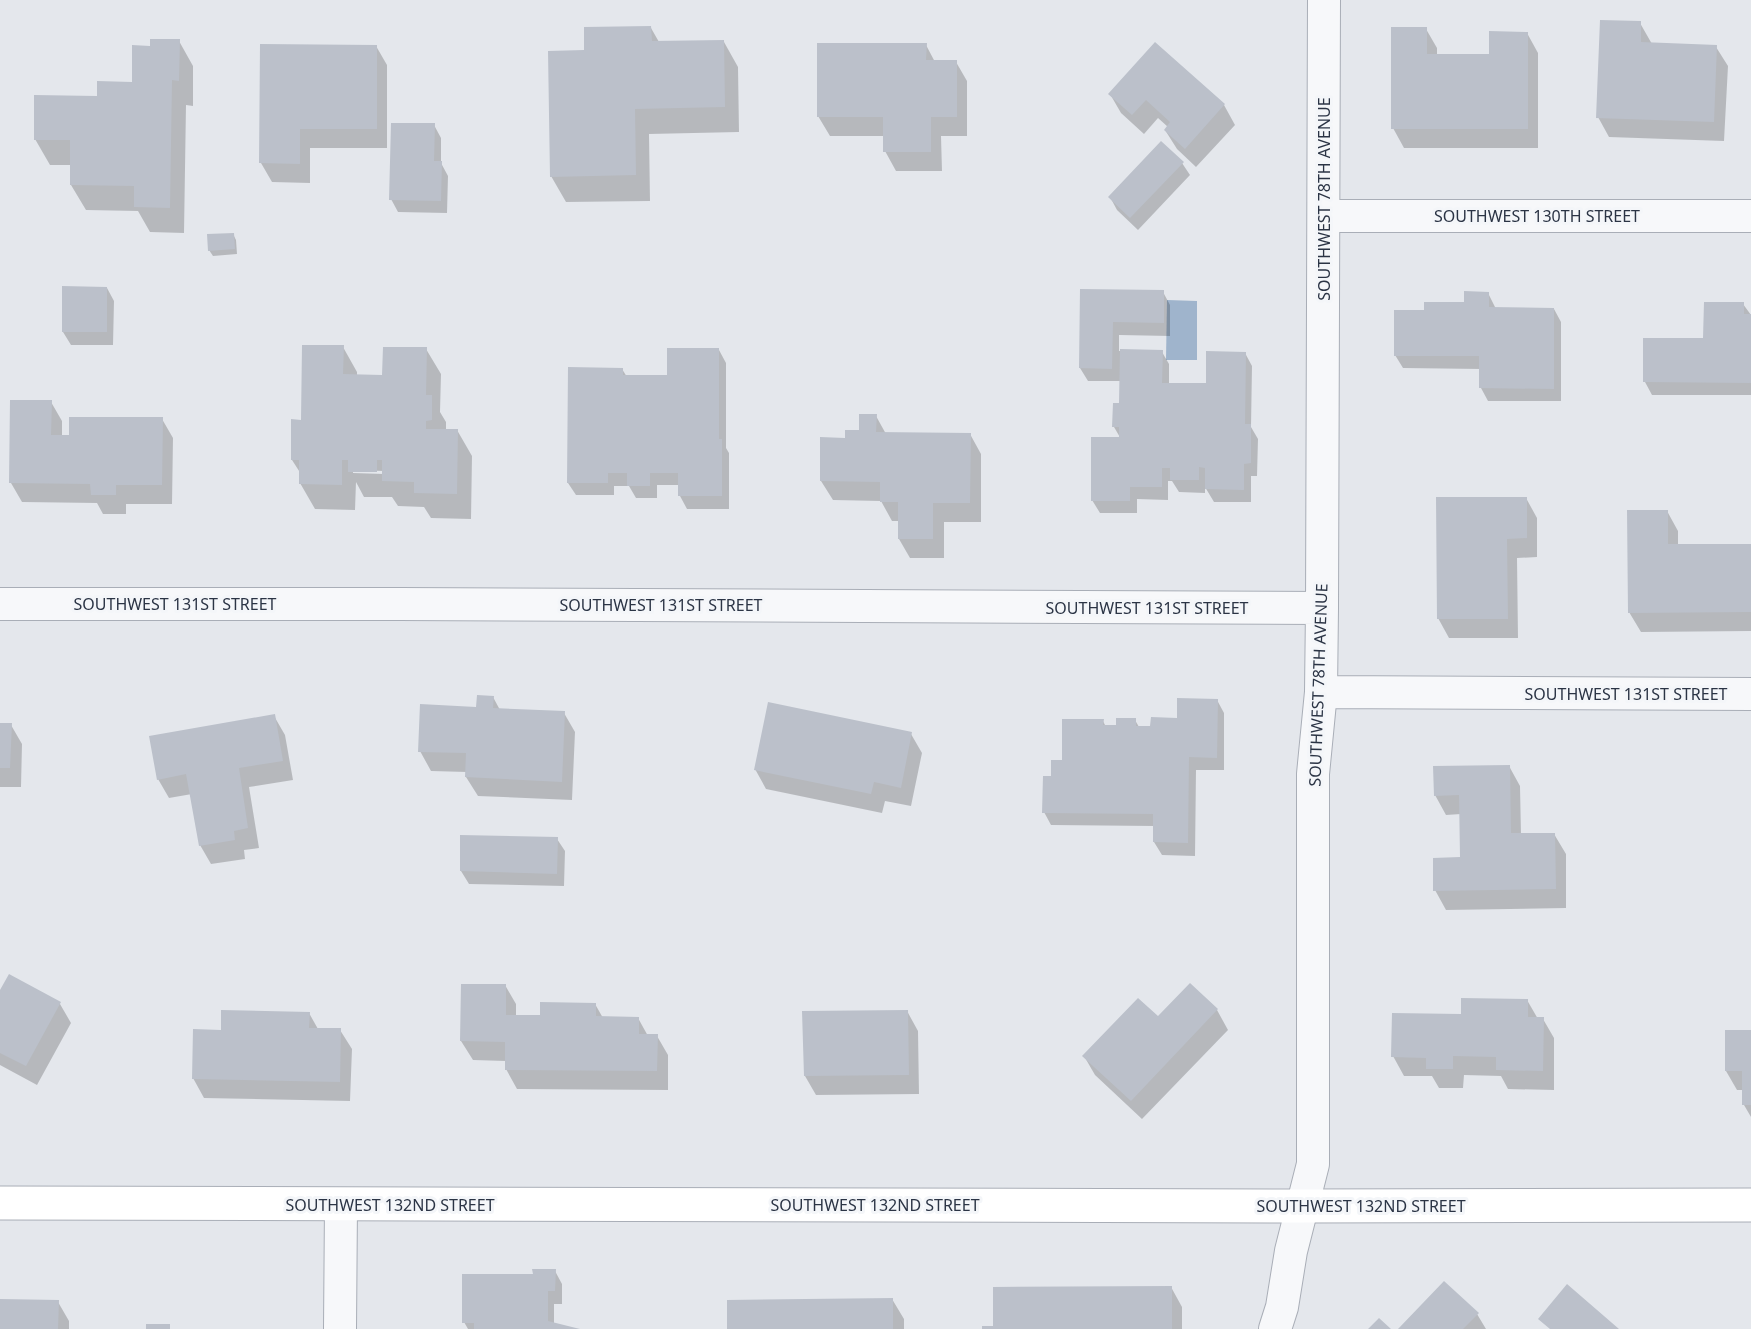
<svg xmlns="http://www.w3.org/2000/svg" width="1751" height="1329" font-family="'Noto Sans',sans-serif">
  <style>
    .water { fill: #9fb4cc }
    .shadow { fill: #0003; fill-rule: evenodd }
    .building { fill: #bbc0ca }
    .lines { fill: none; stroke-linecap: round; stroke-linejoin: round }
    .street-casing { stroke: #a9aeb7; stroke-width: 34 }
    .secondary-casing { stroke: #a9aeb7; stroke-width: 35 }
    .street { stroke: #f7f8fa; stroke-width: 32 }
    .secondary { stroke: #fff; stroke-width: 33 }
    .labels { text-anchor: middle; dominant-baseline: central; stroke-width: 6; stroke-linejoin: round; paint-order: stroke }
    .street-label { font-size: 16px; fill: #2b3445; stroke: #f4f6f9 }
  </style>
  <rect width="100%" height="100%" fill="#e4e7ec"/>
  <path class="water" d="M1167,300L1197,301V360H1166Z"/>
  <path class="shadow" d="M1640,23L1652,44L1716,47L1728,66L1724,141L1609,137L1598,117Z
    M651,28L659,42H724L738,67L739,132L649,134L650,201L566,202L551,176L586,52Z
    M1426,29L1437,48V56H1490L1527,33L1538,53V148H1404L1393,128Z
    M179,41L193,66V106L186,105L184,233L150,232L138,211L86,210L71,185L72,165H50L35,139L98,97L133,84L151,47Z
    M926,45L935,62H956L967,81V136H941L942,171H896L885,151V136H830L818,116Z
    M376,46L387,65V148H310V183L272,182L261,163Z
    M1110,94L1224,105L1235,125L1196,167L1177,149L1165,130L1168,127L1158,118L1144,134L1121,113Z
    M434,125L441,138V163L448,176L447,213L398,212L391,199Z
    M1182,163L1190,175L1138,230L1117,210L1110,197Z
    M233,234L236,240L237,254L213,256L209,250Z
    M107,288L114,301L113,345H71L63,332Z
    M1081,290L1163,292L1170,305V336L1119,335V351L1162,352L1169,364V385H1207L1245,353L1252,366L1251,427L1258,439L1257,476H1251V502H1214L1205,487V493L1179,492L1172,481H1168V500L1137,499V513H1100L1092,500L1121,439L1114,427L1121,405V381H1088L1080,368Z
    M1488,293L1496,309H1554L1561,322V401H1488L1481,388V369L1403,368L1395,355L1425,312L1465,304Z
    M1743,304L1751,315V395H1652L1645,382L1705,340Z
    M343,347L357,372V376L384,377L426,349L441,374L440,412L446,422V430H457L472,456L471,519L431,518L424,507L398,506L392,497H364L356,482L355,510L315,509L300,483L301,474L292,460L302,421ZM353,470L384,471V474L353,473Z
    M719,350L726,363V448L729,453V509H687L680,496V485H657V498H636L629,486H614V495H576L568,483L622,369L627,377H669Z
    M51,402L62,421V437L162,419L173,438L172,504H126V514H103L97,503L22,502L11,483Z
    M876,416L886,434H970L981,454V522H944V558H910L899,539V521H892L881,501L833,500L821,481L846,439L860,431Z
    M1526,498L1537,518V557L1517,558L1518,638H1449L1438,618Z
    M1667,511L1678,531V546L1751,545V631L1641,632L1629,612Z
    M493,697L500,710L564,713L575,732L572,800L478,796L466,777L467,772L431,771L420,751Z
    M1217,700L1224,713V770H1196L1195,856L1162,855L1154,842V826L1051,825L1044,812L1052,777L1063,761L1103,721L1106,727H1117L1135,720L1139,727H1152L1179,719Z
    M274,716L285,735L293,780L249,787L259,848L244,850L245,859L211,864L200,845L192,794L169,798L158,779Z
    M0,724L11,725L22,744L21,787H0Z
    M911,734L922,753L911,806L885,801L882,813L766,789L755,769Z
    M1509,766L1520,786L1521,835L1554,834L1566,854V908L1446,910L1435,890L1461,859V814L1446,815L1435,795Z
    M557,839L565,851L564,886L469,884L461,871Z
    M505,985L516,1004V1017H542L595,1004L603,1018H638L648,1036H657L668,1055V1090L517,1089L506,1069V1061L473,1060L461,1041Z
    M1190,985L1217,1010L1228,1030L1142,1119L1095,1075L1084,1056L1158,1018Z
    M0,993L60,1004L71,1023L37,1085L0,1065Z
    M1527,1000L1538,1019H1543L1554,1038V1090L1508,1089L1501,1076L1464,1075L1463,1088H1439L1432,1076H1404L1393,1056L1463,1016Z
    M907,1011L918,1031L919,1094L816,1095L805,1076Z
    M309,1013L318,1029L340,1030L352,1049L350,1101L204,1098L193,1078L222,1031Z
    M1751,1032V1117L1744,1105V1090H1737L1726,1071Z
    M555,1271L562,1284V1304H554V1324L576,1329H468L464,1322L534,1276Z
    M1171,1287L1182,1307V1329H984Z
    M892,1299L904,1319V1329H728Z
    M0,1301L58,1302L69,1321V1329H0Z
    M1477,1314L1486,1329H1400Z"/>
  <path class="building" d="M1600,20L1641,21V42L1717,45L1714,122L1596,118Z
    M651,26L652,41L724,40L725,107L635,109L636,175L550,177L548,51L584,50V27Z
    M1391,27H1427V54H1489V31L1528,32V129H1391Z
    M150,39H180L179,81L172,80L170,208L134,207V186L70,185V140H34V95L97,96V81L132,82V45L150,46Z
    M1155,42L1225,104L1185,149L1164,130L1170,122L1146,100L1132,115L1108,94Z
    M817,43H927L926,60H957V117H931V152H883V117H817Z
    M260,44L377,45V129H300V164L259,163Z
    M391,123H435L434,161H442L441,201L389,200Z
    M1161,141L1184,162L1130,218L1108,197Z
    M234,233L235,249L208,251L207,234Z
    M62,286L107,287V332H62Z
    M1080,289L1164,290V323L1113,322L1112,369L1079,368Z
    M1464,291L1489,292V307L1554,308V389L1479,388V356H1394V310H1424V302H1464Z
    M1704,302H1744V314H1751V383L1643,382V338H1703Z
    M302,345H344L343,374L382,375L383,347H427L426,395H432V420L426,421V429H458L457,494L414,493V482L382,481V460H377V472H348V460H342V485L299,484V460H291V419L301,420Z
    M667,348H719V439H722V496H678V473H650V486H627V473H608V483H567L568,367L623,368V375H667Z
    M1120,349L1163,350L1162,383H1206V351L1246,352L1245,424H1251V463L1244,464V490L1205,489V468L1199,467V480H1170V468H1162V487H1130V501H1091V437H1119V427H1112L1113,403H1119Z
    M10,400H52L51,435H69V417H163L162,485H116V495H91L90,484L9,483Z
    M859,414H877L876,432L971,433L970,503H933V539H898V502H880V482L820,481V437L845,438V430H859Z
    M1436,497H1527V538L1507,539L1508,619H1437Z
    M1627,510H1668V544H1751V612L1628,613Z
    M477,695L494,696L493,708L565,711L562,782L465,777L466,753L418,752L420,704L476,707Z
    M1177,698L1218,699L1217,758L1189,757L1188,843L1153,842V814L1042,813L1043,776H1051V760H1062V719H1104L1103,725H1116V718H1136V726H1150L1151,717L1177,718Z
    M768,702L912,732L901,788L874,782L871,794L754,770Z
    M275,714L283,761L239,768L248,828L234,831L235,840L199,846L186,774L157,780L149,736Z
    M0,723H12L10,768H0Z
    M1510,765L1511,833H1555L1556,889L1433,891V858L1460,857L1459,795L1434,796L1433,766Z
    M460,835L558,837L557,874L460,871Z
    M9,974L61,1002L26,1066L0,1053V990Z
    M1190,983L1218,1009L1131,1101L1082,1056L1138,998L1158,1016Z
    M461,984H506V1015H540V1002L596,1003V1016L639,1017V1034H658L657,1071L505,1070V1042L460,1041Z
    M1461,998L1528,999V1017H1544L1543,1071L1496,1070V1057L1453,1056V1069H1426V1058L1391,1057L1392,1013L1461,1014Z
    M221,1010L310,1012L309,1028H341L340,1082L192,1079L193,1029L221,1030Z
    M908,1010L909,1075L804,1076L802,1011Z
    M1725,1030H1751V1105H1742V1071H1725Z
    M532,1269H556L555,1291H548V1321L580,1329H474V1323H462V1274H533Z
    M1444,1281L1479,1313L1463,1329H1398Z
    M1567,1284L1619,1329H1550L1538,1319Z
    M1172,1286V1329H982V1326H993V1287Z
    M893,1298V1329H727V1300Z
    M0,1299L59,1300L58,1329H0Z
    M1379,1318L1391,1329H1368Z
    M146,1324H170V1329H146Z"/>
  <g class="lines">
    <defs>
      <path id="street" d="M1324,216H1751
        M0,604H399L1322,608
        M1321,692L1751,694
        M340,1329L341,1205
        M1275,1329L1282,1307L1291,1251L1313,1164V774L1321,692L1322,608L1324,0"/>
      <path id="secondary" d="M0,1203L1302,1206L1751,1205"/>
    </defs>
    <use href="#street" class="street-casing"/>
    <use href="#secondary" class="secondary-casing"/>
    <use href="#street" class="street"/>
    <use href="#secondary" class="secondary"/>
  </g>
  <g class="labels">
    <g class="street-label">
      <text transform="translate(1324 199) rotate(-90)">SOUTHWEST 78TH AVENUE</text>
      <text x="1537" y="216">SOUTHWEST 130TH STREET</text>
      <text x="175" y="604">SOUTHWEST 131ST STREET</text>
      <text x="661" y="605">SOUTHWEST 131ST STREET</text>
      <text x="1147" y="608">SOUTHWEST 131ST STREET</text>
      <text transform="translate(1318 685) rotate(-88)">SOUTHWEST 78TH AVENUE</text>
      <text x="1626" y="694">SOUTHWEST 131ST STREET</text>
      <text x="390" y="1205">SOUTHWEST 132ND STREET</text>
      <text x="875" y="1205">SOUTHWEST 132ND STREET</text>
      <text x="1361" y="1206">SOUTHWEST 132ND STREET</text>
    </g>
  </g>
</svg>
